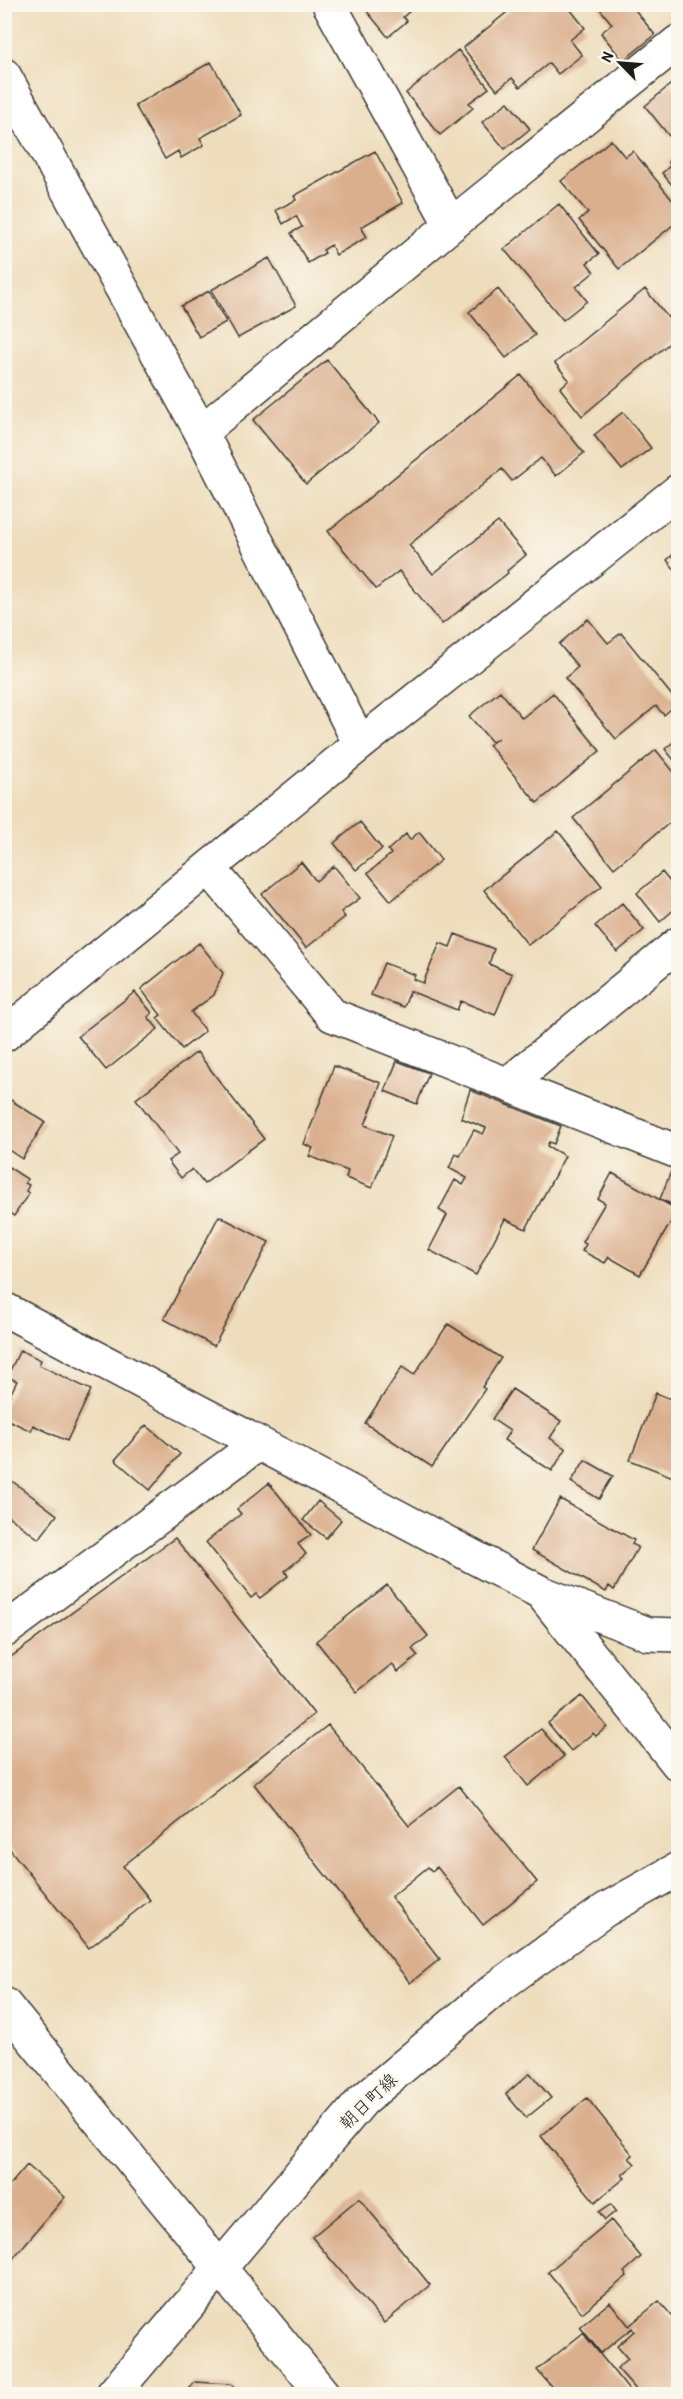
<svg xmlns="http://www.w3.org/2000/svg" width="683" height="2399" font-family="'Patrick Hand','Klee One',sans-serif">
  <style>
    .building { fill: #daaf8d }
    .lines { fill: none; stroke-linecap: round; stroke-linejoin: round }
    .street-casing { stroke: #3c3934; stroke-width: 36 }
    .secondary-casing { stroke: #3c3934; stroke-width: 36 }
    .street { stroke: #fff; stroke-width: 33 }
    .secondary { stroke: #fff; stroke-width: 33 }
    .labels { text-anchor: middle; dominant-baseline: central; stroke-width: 5; stroke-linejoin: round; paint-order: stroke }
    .street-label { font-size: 18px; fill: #1c1c1c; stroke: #fbf7ec }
  </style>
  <rect width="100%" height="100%" fill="#fbf7ec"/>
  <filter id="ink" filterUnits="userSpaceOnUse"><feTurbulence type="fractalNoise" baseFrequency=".0167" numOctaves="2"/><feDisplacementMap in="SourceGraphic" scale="12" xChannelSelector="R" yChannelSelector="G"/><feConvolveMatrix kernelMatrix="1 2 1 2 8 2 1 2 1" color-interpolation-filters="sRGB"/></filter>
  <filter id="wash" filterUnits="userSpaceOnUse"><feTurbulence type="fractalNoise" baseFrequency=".008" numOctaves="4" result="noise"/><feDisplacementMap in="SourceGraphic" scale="24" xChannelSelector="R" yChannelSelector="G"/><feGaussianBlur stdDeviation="1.35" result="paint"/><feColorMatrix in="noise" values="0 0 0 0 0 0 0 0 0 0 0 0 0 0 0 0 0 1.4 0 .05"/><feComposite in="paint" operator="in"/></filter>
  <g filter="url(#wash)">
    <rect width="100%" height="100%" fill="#eeddbc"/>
    <g id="blocks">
      <path class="building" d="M361,4H418L403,17L407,21L388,37Z
        M517,4H566L585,28L570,40L582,55L558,74L549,63L520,87L512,78L497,90L463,48Z
        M596,4H635L638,9L636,11L655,35L623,61L601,33L612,24Z
        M458,50L489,88L469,103L473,108L440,135L406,93Z
        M211,62L241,115L200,138L204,145L181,158L178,151L165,159L135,105Z
        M671,84L678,92V127L669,136L645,106Z
        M508,102L530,129L505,149L482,122Z
        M611,140L625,157L633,151L678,207V221L619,269L579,220L588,213L561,181Z
        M375,151L403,203L361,227L367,237L336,255L331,245L323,250L325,253L308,263L291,233L302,227L296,216L283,224L276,210L296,200L294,196Z
        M678,153V192L662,173L671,165L668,162Z
        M559,204L599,254L587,263L594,272L576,287L587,301L563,320L504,249Z
        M269,258L296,306L238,338L211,290Z
        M498,289L535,335L506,358L469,312Z
        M645,289L678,330V336L582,416L560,388L569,380L555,363Z
        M209,291L226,322L199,337L181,306Z
        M327,360L379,423L306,484L253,420Z
        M521,375L584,453L556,476L541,458L512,481L502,469L409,545L433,574L498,522L526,555L507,571L508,573L442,624L399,571L376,589L328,531Z
        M623,412L651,448L622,470L594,435Z
        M678,550V574L667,560Z
        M588,619L608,643L621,633L678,703L664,715L656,706L616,739L565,678L578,667L559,644Z
        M500,691L522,718L553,693L600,751L537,803L489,745L498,738L492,742L469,716Z
        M678,738V765L665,749Z
        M656,750L678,777V819L677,817L614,868L573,818Z
        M360,822L382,849L356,870L334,843Z
        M558,831L602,886L528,945L484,890Z
        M419,832L441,860L391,901L368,873L391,854L388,850L406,834L410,840Z
        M301,862L316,881L334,866L360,898L341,912L345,917L306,948L262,894Z
        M662,872L678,892V906L660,922L637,893Z
        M622,903L644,930L617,952L595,926Z
        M455,934L494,949L489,964L512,974L495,1015L461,1001L457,1010L410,991L404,1007L371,995L384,963L415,975L413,979L423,983L440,943L450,947Z
        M199,943L223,973L214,995L191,1012L205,1031L182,1049L157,1018L161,1015L141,989Z
        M135,992L152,1013L148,1017L158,1029L106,1070L78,1036Z
        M197,1052L264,1139L204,1184L192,1169L181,1178L168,1161L178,1154L136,1099Z
        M397,1061L429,1073L417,1104L385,1091Z
        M334,1066L381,1083L365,1125L392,1136L372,1188L346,1178L348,1171L309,1156L313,1148L304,1144Z
        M470,1090L561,1126L554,1144L549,1142L547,1146L565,1156L526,1229L505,1219L476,1275L429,1250L447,1215L439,1210L455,1180L463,1185L467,1178L449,1168L456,1154L460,1156L474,1130L483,1134L486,1128L461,1118Z
        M6,1097L45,1122L22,1159L7,1149L4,1152Z
        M4,1164L27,1179L25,1183L29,1185L26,1191L29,1193L14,1216L7,1211L4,1215Z
        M672,1169L678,1172V1207L660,1199Z
        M612,1173L678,1210L640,1275L609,1257L605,1263L582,1251L586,1244L582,1242L605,1203L598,1199Z
        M219,1216L269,1242L214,1346L164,1319Z
        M448,1324L501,1358L482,1387L485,1389L432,1467L365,1423L402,1367L414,1375Z
        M20,1350L41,1360L39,1365L91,1390L67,1441L33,1425L31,1431L4,1418V1407L17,1381L7,1377Z
        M512,1389L561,1421L550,1438L566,1449L552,1471L504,1440L510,1431L492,1419Z
        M656,1393L678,1402V1479L630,1460Z
        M146,1425L180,1454L150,1490L115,1460Z
        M585,1460L613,1476L599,1499L571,1482Z
        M8,1478L57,1515L39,1539L4,1513V1482Z
        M269,1483L311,1535L298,1544L306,1554L285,1571L288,1576L260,1598L256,1594L251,1598L206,1542L241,1514L237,1509Z
        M560,1499L634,1540L632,1544L638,1547L614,1590L609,1586L606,1592L532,1550Z
        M318,1501L341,1520L326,1538L303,1520Z
        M175,1538L314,1714L123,1866L150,1900L89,1948L4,1842V1662Z
        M387,1585L428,1636L412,1649L418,1656L398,1672L392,1664L357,1692L316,1641Z
        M582,1696L607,1727L596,1736L593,1733L571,1751L548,1723Z
        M328,1725L409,1826L459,1786L537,1882L483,1925L437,1867L432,1871L428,1867L391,1897L440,1959L410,1983L254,1784Z
        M541,1729L564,1756L528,1786L505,1757Z
        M530,2073L551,2098L526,2118L506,2094Z
        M587,2098L633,2155L629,2158L635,2164L622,2175L625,2178L595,2202L541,2136Z
        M27,2165L65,2197L4,2269V2192Z
        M359,2198L430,2285L384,2323L312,2237Z
        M611,2204L616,2211L605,2220L599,2212Z
        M611,2220L641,2257L624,2272L627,2276L582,2313L548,2272Z
        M659,2301L678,2323V2394H640L617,2368L628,2359L617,2346L634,2331L632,2328L601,2353L580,2327L610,2302L629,2326Z
        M583,2333L632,2394H558L537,2370Z
        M195,2382L231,2384L240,2394H185Z"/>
    </g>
  </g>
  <g filter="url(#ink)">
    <use href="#blocks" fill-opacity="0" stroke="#3c3934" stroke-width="1.5"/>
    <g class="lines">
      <defs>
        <path id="street" d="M329,4L451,225
          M201,432L451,225L678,42
          M210,869L332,1015L678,1152
          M509,1083L678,944
          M4,1309L542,1593L648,1634L678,1635
          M543,1595L678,1764
          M4,1631L258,1444"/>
        <path id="secondary" d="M4,75L201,432L360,744
          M4,1035L360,744L678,491
          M4,2004L323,2394
          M113,2394L362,2101L495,1989L605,1910L678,1869"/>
      </defs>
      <use href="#street" class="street-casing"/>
      <use href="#secondary" class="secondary-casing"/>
      <use href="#street" class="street"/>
      <use href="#secondary" class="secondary"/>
    </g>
  </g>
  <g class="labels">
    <g class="street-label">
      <text transform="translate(368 2101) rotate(-44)">朝日町線</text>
    </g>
  </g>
  <rect width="683" height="2399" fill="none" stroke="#fbf7ec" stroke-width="24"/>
  <g transform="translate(620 63) rotate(295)" stroke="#fbf7ec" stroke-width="4.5" paint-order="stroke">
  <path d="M0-4.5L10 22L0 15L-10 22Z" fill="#1c1c1c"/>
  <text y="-9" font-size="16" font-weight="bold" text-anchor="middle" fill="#1c1c1c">N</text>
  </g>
</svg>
